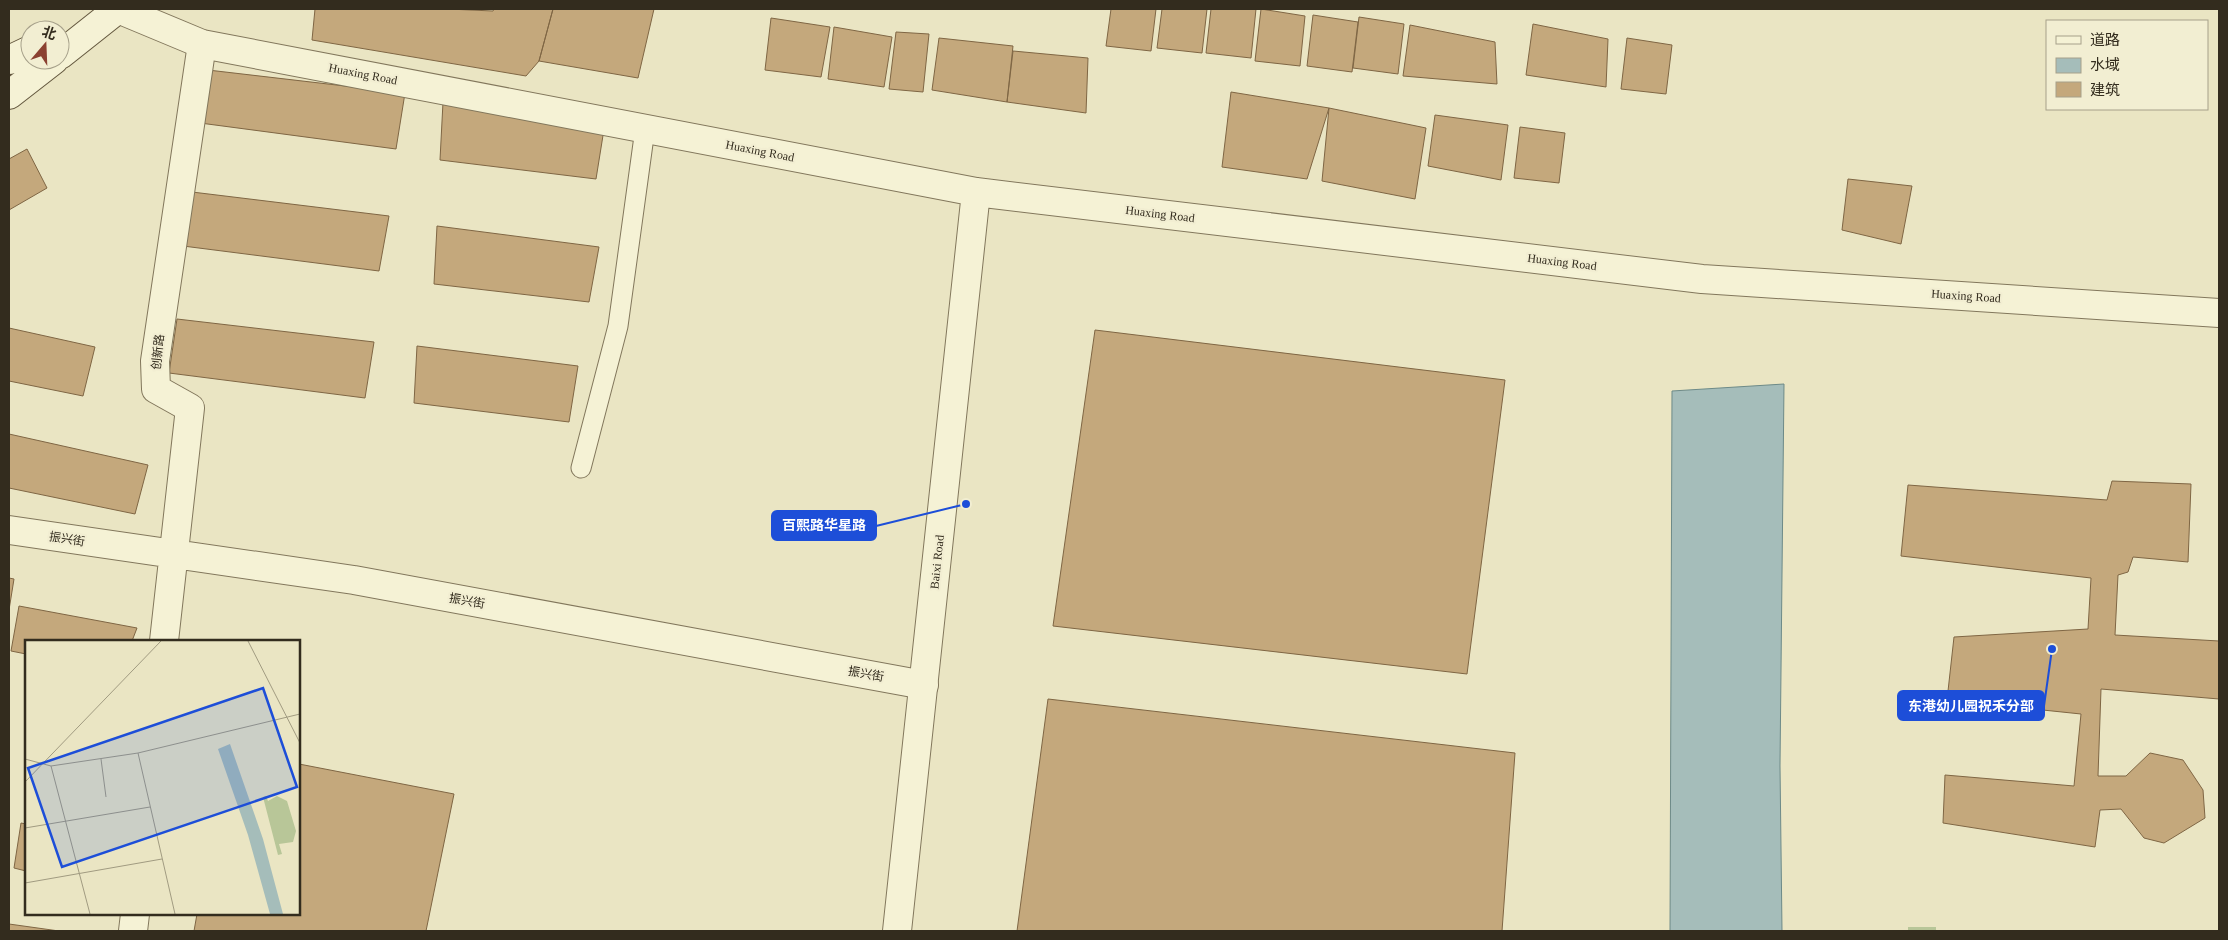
<svg xmlns="http://www.w3.org/2000/svg" width="2228" height="940" font-family="'Times New Roman','Noto Sans SC',serif">
  <style>
    .green { fill: #b8c698 }
    .water { fill: #a5bdba; stroke: #6d8a88 }
    .building { fill: #c4a87c; stroke: #7f6644 }
    .lines { fill: none; stroke-linecap: round; stroke-linejoin: round }
    .service-casing { stroke: #82775c; stroke-width: 21 }
    .minor-casing { stroke: #82775c; stroke-width: 30 }
    .tertiary-casing { stroke: #82775c; stroke-width: 30 }
    .secondary-casing { stroke: #64583f; stroke-width: 30 }
    .service { stroke: #f5f2d5; stroke-width: 19 }
    .minor { stroke: #f5f2d5; stroke-width: 28 }
    .tertiary { stroke: #f5f2d5; stroke-width: 28 }
    .secondary { stroke: #f5f2d5; stroke-width: 28 }
    .labels { text-anchor: middle; dominant-baseline: central; stroke-width: 4.5; stroke-linejoin: round; paint-order: stroke }
    .street-label { font-size: 12px; fill: #332c1e; stroke: #f2eed2 }
    .inset-road { fill: none; stroke: #a19b81; stroke-width: 1 }
    .view { fill: #1d4ed8; fill-opacity: 0.15; stroke: #1d4ed8; stroke-width: 2.5 }
    .inset-edge { fill: none; stroke: #332c1e; stroke-width: 2.5 }
    .leader { fill: none; stroke: #1d4ed8; stroke-width: 2 }
    .callout-dot { fill: #1d4ed8; stroke: #f2eed2; stroke-width: 2 }
    .callout { fill: #1d4ed8; stroke: #1d4ed8; stroke-width: 2 }
    .callout-label { font-size: 14px; text-anchor: middle; font-weight: bold; fill: #fff }
  </style>
  <rect width="100%" height="100%" fill="#eae5c3"/>
  <path class="green" d="M1908,927H1936V931H1908Z"/>
  <path class="water" d="M1784,384L1780,766L1782,931H1670L1672,391Z"/>
  <path class="building" d="M315,9H448L493,11L494,9H553L539,61L526,76L312,40Z
    M553,9H654L638,78L539,61Z
    M1111,9H1156L1151,51L1106,46Z
    M1162,9H1207L1202,53L1157,48Z
    M1211,9H1256L1251,58L1206,53Z
    M1261,9L1305,16L1300,66L1255,61Z
    M1313,15L1358,22L1352,72L1307,66Z
    M1359,17L1404,24L1398,74L1353,68Z
    M771,18L830,27L821,77L765,70Z
    M1533,24L1608,39L1606,87L1526,75Z
    M1410,25L1495,42L1497,84L1403,76Z
    M834,27L892,37L884,87L828,79Z
    M896,32L929,34L923,92L889,89Z
    M939,38L1013,46L1007,102L932,90Z
    M1627,38L1672,45L1666,94L1621,89Z
    M1013,51L1088,58L1086,113L1007,102Z
    M208,70L405,93L396,149L200,123Z
    M1231,92L1329,108L1307,179L1222,167Z
    M443,102L605,123L596,179L440,160Z
    M1329,108L1426,128L1415,199L1322,181Z
    M1435,115L1508,125L1501,180L1428,166Z
    M1520,127L1565,133L1559,183L1514,178Z
    M27,149L47,188L9,210V159Z
    M1848,179L1912,186L1901,244L1842,230Z
    M192,192L389,216L379,271L183,246Z
    M437,226L599,247L589,302L434,284Z
    M177,319L374,342L365,398L169,373Z
    M9,328L95,347L83,396L9,381Z
    M1095,330L1505,380L1467,674L1053,626Z
    M417,346L578,366L569,422L414,403Z
    M9,434L148,465L135,514L9,488Z
    M2112,481L2191,484L2188,562L2133,557L2128,572L2118,575L2115,635L2219,641V699L2101,689L2098,776H2126L2150,753L2183,760L2203,790L2205,818L2164,843L2144,838L2121,809L2100,810L2095,847L1943,823L1945,775L2074,786L2081,714L1947,700L1954,637L2088,629L2091,578L1901,556L1908,485L2107,500Z
    M9,578L14,579L9,610Z
    M19,606L137,628L132,641H26V654L11,651Z
    M1048,699L1515,753L1502,931H1017Z
    M299,764L454,794L426,931H194L197,914H299Z
    M21,823L26,824V871L14,868Z
    M9,924L59,931H9Z"/>
  <g class="lines">
    <defs>
      <path id="service" d="M581,468L618,326L645,129"/>
      <path id="minor" d="M9,530L354,580L924,685
        M164,641L190,408L156,389L155,361L202,44
        M133,931L135,914"/>
      <path id="tertiary" d="M118,9L202,44L976,192L1702,279L2219,313
        M897,931L976,192"/>
      <path id="secondary" d="M60,55L118,9
        M9,60L30,50
        M9,95L54,60"/>
    </defs>
    <use href="#service" class="service-casing"/>
    <use href="#minor" class="minor-casing"/>
    <use href="#tertiary" class="tertiary-casing"/>
    <use href="#secondary" class="secondary-casing"/>
    <use href="#service" class="service"/>
    <use href="#minor" class="minor"/>
    <use href="#tertiary" class="tertiary"/>
    <use href="#secondary" class="secondary"/>
  </g>
  <g class="labels">
    <g class="street-label">
      <text transform="translate(363 74) rotate(11)">Huaxing Road</text>
      <text transform="translate(760 151) rotate(11)">Huaxing Road</text>
      <text transform="translate(1160 214) rotate(7)">Huaxing Road</text>
      <text transform="translate(1562 262) rotate(7)">Huaxing Road</text>
      <text transform="translate(1966 296) rotate(4)">Huaxing Road</text>
      <text transform="translate(158 352) rotate(-84)">创新路</text>
      <text transform="translate(67 539) rotate(9)">振兴街</text>
      <text transform="translate(937 562) rotate(-84)">Baixi Road</text>
      <text transform="translate(467 601) rotate(10)">振兴街</text>
      <text transform="translate(866 674) rotate(10)">振兴街</text>
    </g>
  </g>
  <g transform="translate(25 640)">
    <rect width="275" height="275" fill="#eae5c3"/>
    <path d="M241,156L243,161L252,156L262,161L271,191L268,202L254,204L257,214L253,215L238,157Z" fill="#b8c698"/>
    <path d="M205,104L238,199L258,274H245L223,195L193,109Z" fill="#a5bdba"/>
    <path class="inset-road" d="M223,1L275,103M113,113L150,274M0,119L26,126L113,113L275,74M76,119L81,157M26,126L65,274M0,142L136,1M0,188L125,167M0,243L137,219"/>
    <path class="view" d="M238,48L272,147L37,227L3,128Z"/>
    <rect width="275" height="275" class="inset-edge"/>
  </g>
  <path class="leader" d="M966 504L876 526M2052 649L2044 706"/>
  <g class="callout-dot">
    <circle cx="966" cy="504" r="5"/>
    <circle cx="2052" cy="649" r="5"/>
  </g>
  <g class="callout">
    <rect x="772" y="511" width="104" height="29" rx="5"/>
    <rect x="1898" y="691" width="146" height="29" rx="5"/>
  </g>
  <g class="callout-label">
    <text x="824" y="530">百熙路华星路</text>
    <text x="1971" y="711">东港幼儿园祝禾分部</text>
  </g>
  <rect width="2228" height="940" fill="none" stroke="#332c1e" stroke-width="20"/>
  <rect x="2046" y="20" width="162" height="90" fill="#f2eed2" stroke="#a6a08a"/>
  <rect x="2056" y="36" width="25" height="8" fill="#f5f2d5" stroke="#a6a08a"/>
  <text x="2090" y="45" font-size="15" fill="#332c1e">道路</text>
  <rect x="2056" y="58" width="25" height="15" fill="#a5bdba" stroke="#a6a08a"/>
  <text x="2090" y="70" font-size="15" fill="#332c1e">水域</text>
  <rect x="2056" y="82" width="25" height="15" fill="#c4a87c" stroke="#a6a08a"/>
  <text x="2090" y="95" font-size="15" fill="#332c1e">建筑</text>
  <g transform="translate(45 45) rotate(19)"><circle r="24" fill="#f2eed2" stroke="#a6a08a"/>
  <path d="M0-4L9 19L0 12L-9 19Z" fill="#8b4131"/>
  <text y="-8" font-size="14" font-weight="bold" text-anchor="middle" fill="#332c1e">北</text>
  </g>
</svg>
